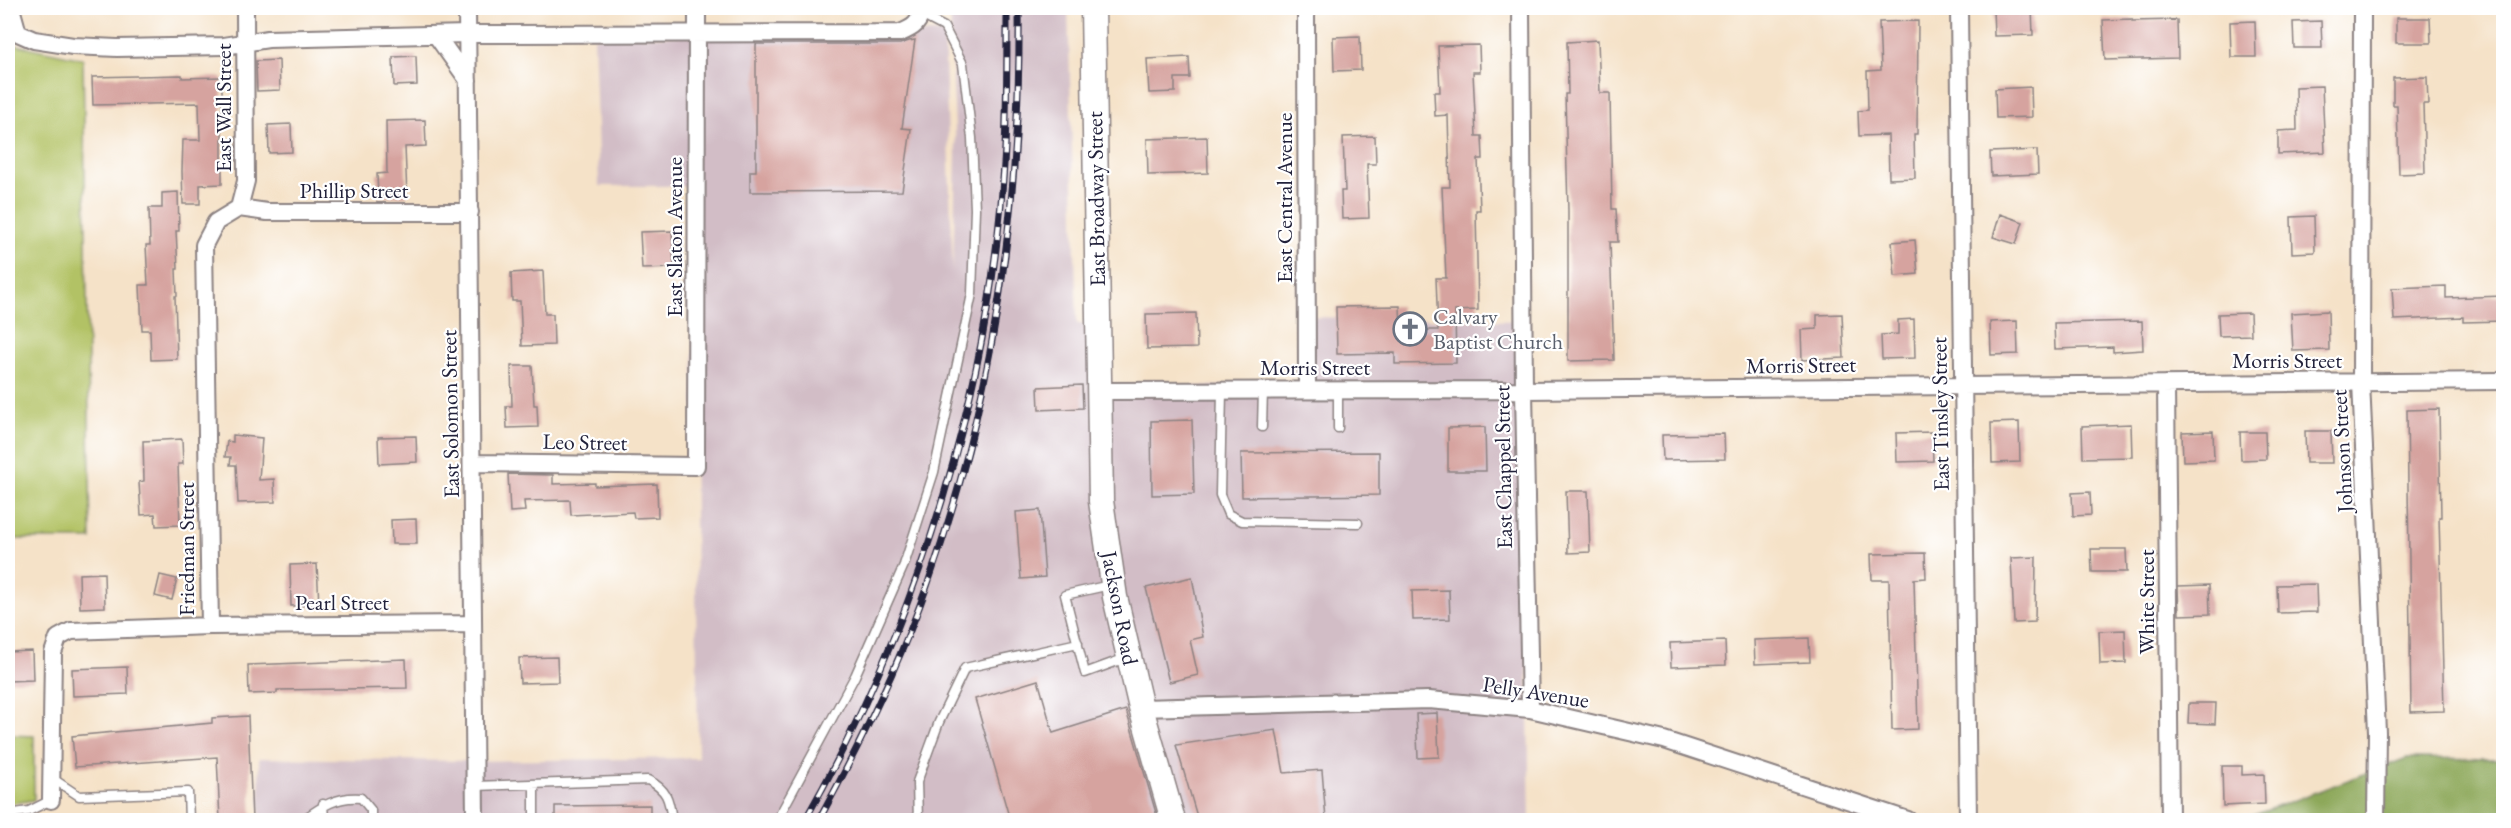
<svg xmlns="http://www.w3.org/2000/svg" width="2511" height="828" font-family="'EB Garamond',serif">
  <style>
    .industrial { fill: #d2bdc6 }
    .green { fill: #b2c265; stroke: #6a7250; stroke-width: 1.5 }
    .forest { fill: #8da85a; stroke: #58654a; stroke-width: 1.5 }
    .building { fill: #d6a39f }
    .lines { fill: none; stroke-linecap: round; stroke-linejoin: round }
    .service-casing { stroke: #8c8282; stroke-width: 11 }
    .minor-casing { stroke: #8c8282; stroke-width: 20 }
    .secondary-casing { stroke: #8c8282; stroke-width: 27 }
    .service { stroke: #fff; stroke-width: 8 }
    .minor { stroke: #fff; stroke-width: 16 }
    .secondary { stroke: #fff; stroke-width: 24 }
    .rail-casing { stroke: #22223b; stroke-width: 7 }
    .rail { stroke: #fff; stroke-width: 4.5; stroke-dasharray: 14; stroke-linecap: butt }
    .labels { text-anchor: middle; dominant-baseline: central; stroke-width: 4.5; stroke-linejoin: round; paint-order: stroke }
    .street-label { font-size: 22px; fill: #22223b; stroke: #fff }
    .worship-label { font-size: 22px; fill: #5b616d; stroke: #fff; text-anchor: start }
  </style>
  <rect width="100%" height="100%" fill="#fff"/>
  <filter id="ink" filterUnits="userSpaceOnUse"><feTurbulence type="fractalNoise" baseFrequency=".0167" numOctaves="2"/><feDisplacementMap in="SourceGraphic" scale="12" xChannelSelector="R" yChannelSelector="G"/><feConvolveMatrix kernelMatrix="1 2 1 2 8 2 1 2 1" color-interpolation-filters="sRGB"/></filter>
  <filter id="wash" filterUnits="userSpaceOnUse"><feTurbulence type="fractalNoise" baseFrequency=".008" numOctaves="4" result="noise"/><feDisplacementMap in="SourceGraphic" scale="24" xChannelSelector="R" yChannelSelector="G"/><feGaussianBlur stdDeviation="1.35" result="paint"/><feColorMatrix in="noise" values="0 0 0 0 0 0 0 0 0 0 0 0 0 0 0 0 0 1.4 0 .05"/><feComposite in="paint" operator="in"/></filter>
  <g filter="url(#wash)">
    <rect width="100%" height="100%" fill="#f5e2c8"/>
    <path class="industrial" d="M950,8H1068L1077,324H1093L1095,387L1305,385L1308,317L1517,321L1522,387L1530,820H260L259,758L467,761L698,758L691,186H599L594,37L944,33L953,272L956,153Z"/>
    <path class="green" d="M17,45L83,59L91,539H8V47Z
      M8,735L34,736V800L8,804Z"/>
    <path class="forest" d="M2407,758L2503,759V820H2241Z"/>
    <g id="blocks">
      <path class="building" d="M1993,8H2032L2033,35L1994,36Z
        M2396,18H2430L2431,43H2396Z
        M2132,19V21L2177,20L2178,58L2105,60L2103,20Z
        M1918,21L1917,134H1914L1915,178L1889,179L1888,135L1859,136L1858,111L1868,110L1867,71L1881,70L1879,22Z
        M2255,21L2256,57H2231L2230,22Z
        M2321,21L2322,48H2294L2293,22Z
        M1360,36L1361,70L1334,71L1333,37Z
        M1598,40L1600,93H1610L1612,209H1616L1618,242H1610L1614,360L1568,361V211L1565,94H1568L1567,42Z
        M909,41L915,40L902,128L911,129L902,191L750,192V171H756V44H900Z
        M1479,45L1480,72H1473L1476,136H1482L1483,159H1478L1480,210H1476L1478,310L1455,311L1456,363L1395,364V353L1337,354L1336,307L1400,306L1401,330H1438L1436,278H1446L1442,187H1450L1448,115L1435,116L1434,92H1440L1438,46Z
        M416,56L417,85L394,86L393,57Z
        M1189,57L1190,78H1175V92L1149,93L1147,59Z
        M279,60L280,90L257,91L256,61Z
        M182,75V78L222,77V184L200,185V204H183L182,171L183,140H200L199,103L93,105L92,77Z
        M2427,77L2428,104H2423L2425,173L2399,174L2397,105H2393V78Z
        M2322,86L2325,152L2278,154V131L2297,130L2296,87Z
        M2031,87L2032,117L1996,118L1995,89Z
        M425,120L426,146L405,147L407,196L378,197L377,174L387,173L386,121Z
        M291,124L292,152L269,153L268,125Z
        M1375,136L1376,164H1367L1369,218L1342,219L1341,191H1345L1343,137Z
        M1207,137L1208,173L1148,175L1147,139Z
        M2037,150L2038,174L1991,176L1990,152Z
        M178,192L179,231H176L178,269H176L177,296H175L177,359L151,360L150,330H142L140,285H148L146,245H150L149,208H162V193Z
        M2000,214L2023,222L2016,244L1993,237Z
        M2314,216L2315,252L2292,253L2291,217Z
        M672,231L674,268L642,269L640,232Z
        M1915,240L1918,274L1895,276L1892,242Z
        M543,271L545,314H553L554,345L522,346L520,301H512L511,273Z
        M2446,286V298L2504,296V321L2463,322V317L2394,320L2392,288Z
        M2328,311L2329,350L2293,351L2291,313Z
        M1196,313L1197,348L1147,349L1146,314Z
        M2250,313L2251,335L2219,336L2218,314Z
        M1842,314L1844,358L1802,360L1801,330L1817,329V315Z
        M1914,319L1915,358L1882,359L1881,335L1898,334V320Z
        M2017,321L2018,354L1991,355L1990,322Z
        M2142,321L2143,350L2113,352V347L2055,349L2054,323Z
        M511,366H532L534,405H537L538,427L507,428L506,406H512Z
        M1082,385L1083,408L1039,410L1038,387Z
        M2439,409L2441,517H2439L2444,711L2411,712L2407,410Z
        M1192,420L1194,494L1152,495L1151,421Z
        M2019,422L2020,462L1992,463L1991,423Z
        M2131,424L2132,457L2083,458L2082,426Z
        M1485,427L1486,471H1448V428Z
        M2213,431L2214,460L2183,461L2182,432Z
        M2305,431H2331L2332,463H2306Z
        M1932,432L1933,461L1897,462L1896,433Z
        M2240,432H2265L2266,459L2241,460Z
        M1724,434L1725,459L1663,460L1662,435Z
        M233,435L262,438L259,480L274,479L275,502L238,503L236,465H230L231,457H225L227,441L233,442Z
        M416,436L417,462L379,464L378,437Z
        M182,439L183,464H178L180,525L156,526L155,514L141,515L139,482L144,481L143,441Z
        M1379,452V495L1242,497L1241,453Z
        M508,474L553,475V484L595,483V486L657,484L658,517L634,518L633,512L571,515L570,500L524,501L525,511L510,512Z
        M1566,491H1588L1590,552L1568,553Z
        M2090,492L2091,515L2073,516L2072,493Z
        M1040,510L1045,577L1021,579L1016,512Z
        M416,519L417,544H392L391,520Z
        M2091,549H2126L2127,572H2092Z
        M1925,553L1926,578L1914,579L1918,729L1892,730L1889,580H1872L1871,554Z
        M2036,557L2035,622L2014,623L2011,558Z
        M317,564L319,605L291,606L290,565Z
        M104,573L105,607L80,608L79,574Z
        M160,575L177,579L172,600L155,596Z
        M1192,577L1203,637L1190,640L1198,675L1169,682L1146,588Z
        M2316,584L2317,612L2278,613L2277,585Z
        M2209,585L2210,614L2179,615L2178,586Z
        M1449,590L1450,619L1413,620L1412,591Z
        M2125,630L2126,663L2100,664L2099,631Z
        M1809,638L1810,662L1755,664L1754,640Z
        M1725,641L1726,665L1671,667L1670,643Z
        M32,651L33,680L8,681V652Z
        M557,657L558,682L520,683L519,658Z
        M406,659L407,688L277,690V693L249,694L248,665Z
        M127,667L128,694L73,696L72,669Z
        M1038,680L1053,733L1126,710L1158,820H1010L975,699Z
        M2189,703H2216L2215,724L2188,723Z
        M1437,713L1439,757L1418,758L1416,714Z
        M248,716L252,820H220L217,757L75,767L72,736L212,723V718Z
        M1276,730L1284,773L1322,770L1326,820H1198L1176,745Z
        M2222,766H2242V775L2264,774L2265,804L2223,806Z
        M650,805V820H555V806Z"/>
    </g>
  </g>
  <g filter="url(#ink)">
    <use href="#blocks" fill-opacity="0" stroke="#8c8282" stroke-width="1.5"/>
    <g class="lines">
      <defs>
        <path id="service" d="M1222,390L1220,495L1228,514L1242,521L1358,523
          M1262,427L1263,390
          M1338,428V390
          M1110,585L1065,595L1085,673L1126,658
          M52,778L79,796L188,792L189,820
          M534,784V820
          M475,786L648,780C668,790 669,800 672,820
          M323,804L324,820
          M8,814L29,811L51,800
          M303,820C322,806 337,796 361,798L371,810V820
          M777,820L855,676L904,565L934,472L972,294L975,209L972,138L963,64L944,27L921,15
          M918,820L917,782L939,722L965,668L1078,643"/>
        <path id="minor" d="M11,8L18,33L34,40L73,46L117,48L224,46L268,39L467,34L900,33C913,28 921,23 921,8
          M467,8L475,820
          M1306,8L1307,389
          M1521,8L1524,390L1530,709
          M1959,8L1968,820
          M2362,8L2361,382L2377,732L2376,820
          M436,35L468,80
          M239,208L267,212H470
          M239,208L246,181L245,8
          M2166,384L2170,820
          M1099,391L1524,390L2504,381
          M473,463L696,466L697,8
          M210,626L204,245L216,222L239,208
          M1141,708L1429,700L1530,709L1664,740L1908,820
          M51,800L53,653L58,638L71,631L210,626L473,624"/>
        <path id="secondary" d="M1093,8L1101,501L1115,597L1141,708L1173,820"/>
      </defs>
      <use href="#service" class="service-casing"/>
      <use href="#minor" class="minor-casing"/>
      <use href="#secondary" class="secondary-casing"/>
      <use href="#service" class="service"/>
      <use href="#minor" class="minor"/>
      <use href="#secondary" class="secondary"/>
      <defs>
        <path id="rail" d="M805,820C920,618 993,381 1005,148C1007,101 1007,54 1007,8
          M819,820C860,745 898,667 927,586C993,401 1021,204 1019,8"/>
      </defs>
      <use href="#rail" class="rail-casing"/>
      <use href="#rail" class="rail"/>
    </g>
  </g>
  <defs>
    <symbol id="church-ring" viewBox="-11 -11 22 22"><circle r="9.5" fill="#fff" stroke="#6b7280" stroke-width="1.5"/><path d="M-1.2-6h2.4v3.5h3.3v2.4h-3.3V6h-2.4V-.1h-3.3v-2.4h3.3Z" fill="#6b7280"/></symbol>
  </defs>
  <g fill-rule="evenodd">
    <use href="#church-ring" x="1391" y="310" width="38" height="38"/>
  </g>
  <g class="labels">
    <g class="street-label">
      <text transform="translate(223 108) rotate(-90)">East Wall Street</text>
      <text x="354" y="190">Phillip Street</text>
      <text transform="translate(1284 198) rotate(-90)">East Central Avenue</text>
      <text transform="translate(1096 199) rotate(-91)">East Broadway Street</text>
      <text transform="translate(674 237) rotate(-90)">East Slaton Avenue</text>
      <text x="2287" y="360">Morris Street</text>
      <text transform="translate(1801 365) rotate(-1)">Morris Street</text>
      <text x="1315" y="367">Morris Street</text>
      <text transform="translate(450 414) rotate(-91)">East Solomon Street</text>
      <text transform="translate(1940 414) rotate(-91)">East Tinsley Street</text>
      <text transform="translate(585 442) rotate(1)">Leo Street</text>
      <text transform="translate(2342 451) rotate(-93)">Johnson Street</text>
      <text transform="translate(1503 467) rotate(-91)">East Chappel Street</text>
      <text transform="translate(186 549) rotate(-90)">Friedman Street</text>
      <text x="342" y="602">Pearl Street</text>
      <text transform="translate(2146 602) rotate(-90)">White Street</text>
      <text transform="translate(1120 608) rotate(79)">Jackson Road</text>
      <text transform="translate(1536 692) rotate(9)">Pelly Avenue</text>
    </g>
    <g class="worship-label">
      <text x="1433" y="316">Calvary<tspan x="1433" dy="25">Baptist Church</tspan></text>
    </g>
  </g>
  <rect width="2511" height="828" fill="none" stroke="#fff" stroke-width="30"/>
</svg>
